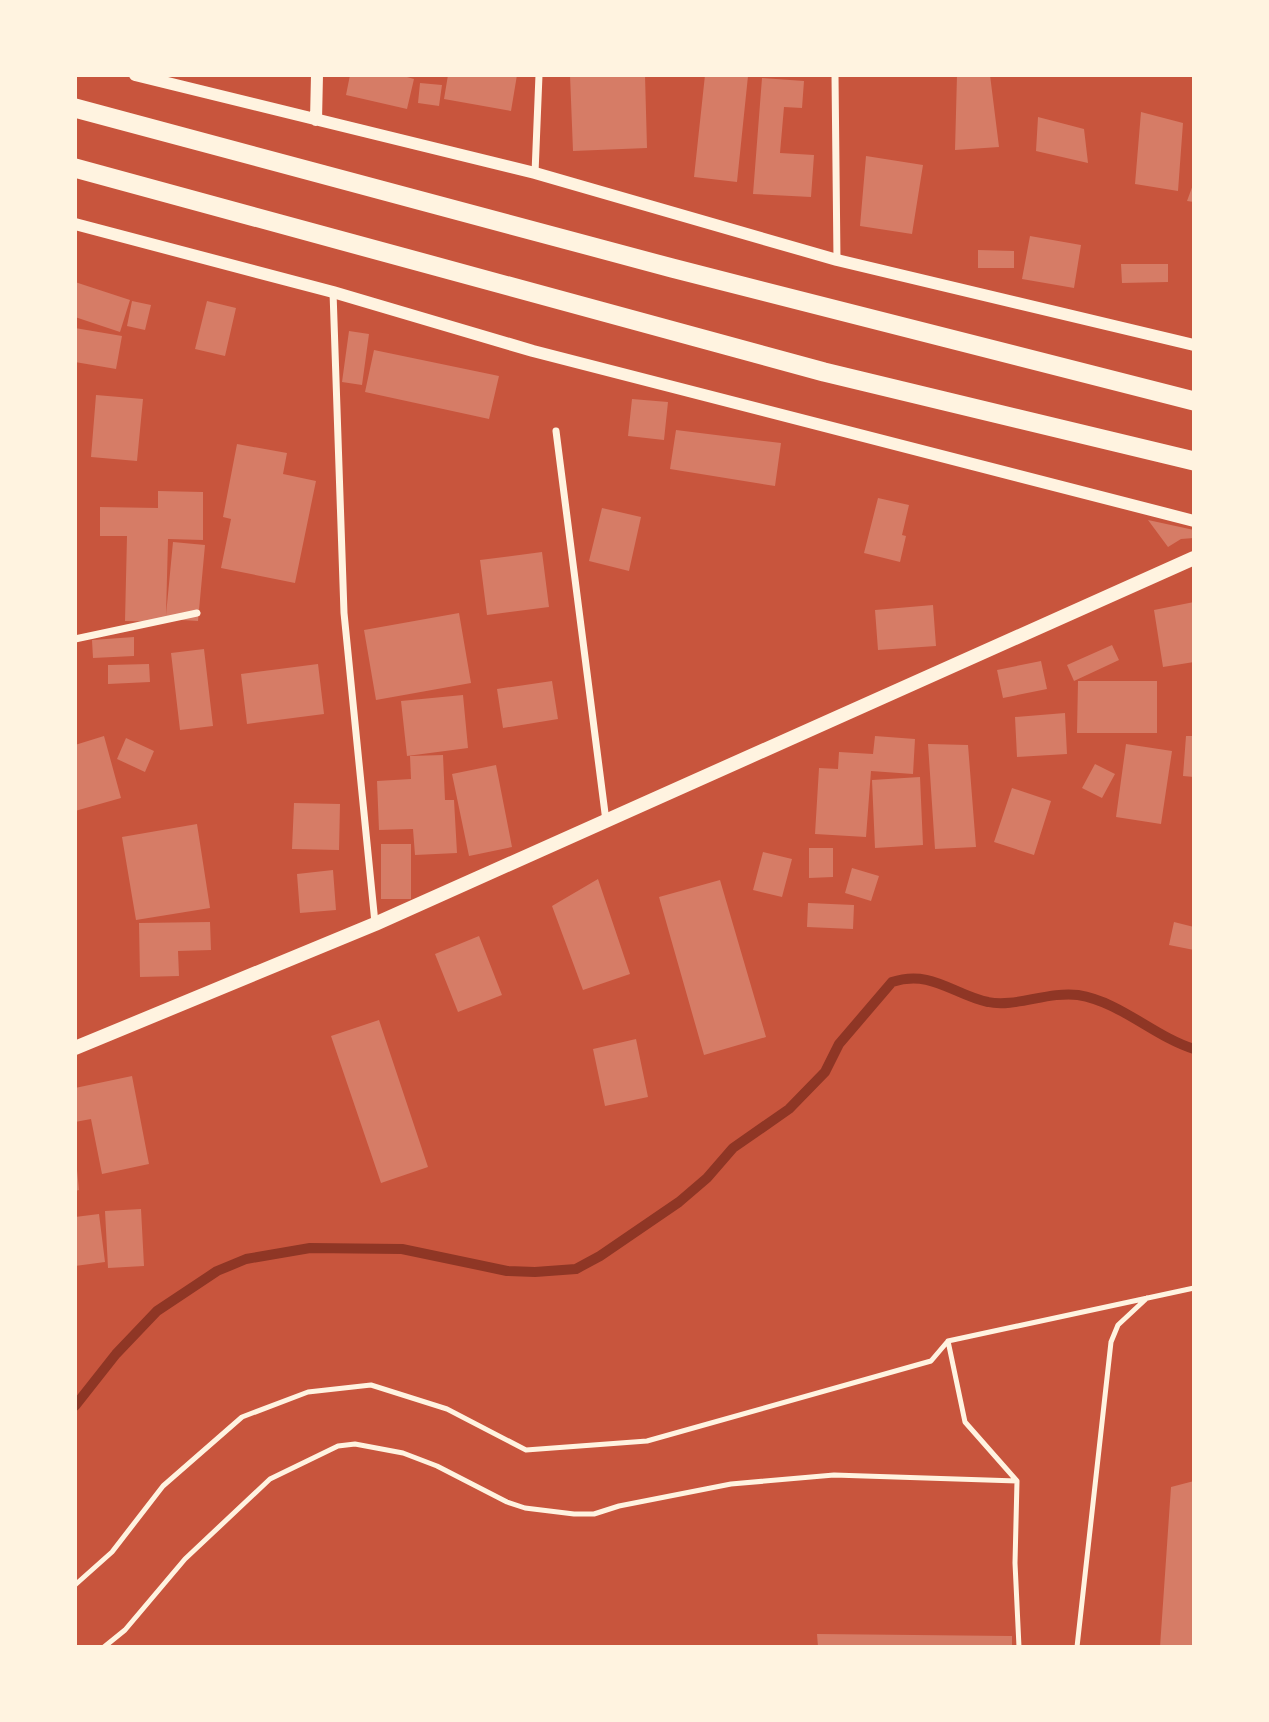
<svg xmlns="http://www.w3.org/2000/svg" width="1269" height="1722" font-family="Poppins,sans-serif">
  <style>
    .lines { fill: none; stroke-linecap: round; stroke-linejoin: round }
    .stream { stroke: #8f3625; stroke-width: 10 }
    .building { fill: #d67c66 }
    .service { stroke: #fff3e0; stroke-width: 5 }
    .minor { stroke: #fff3e0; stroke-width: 7 }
    .tertiary { stroke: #fff3e0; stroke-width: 12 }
    .secondary { stroke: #fff3e0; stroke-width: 14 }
    .trunk { stroke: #fff3e0; stroke-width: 19 }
  </style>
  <rect width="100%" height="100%" fill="#c8553d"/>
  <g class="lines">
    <path class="stream" d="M75,1406L116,1354L157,1311L217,1271L246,1259L310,1248L402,1249L507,1271L535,1272L576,1269L600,1256L679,1202L707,1178L733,1148L789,1109L825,1072L839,1044L892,982C931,969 954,995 988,1002C1014,1008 1049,991 1078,995C1121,1002 1153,1036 1194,1049"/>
  </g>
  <path class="building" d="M350,75H400L414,79L407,109L346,95Z
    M448,75H517L511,111L444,99Z
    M570,75H645L647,148L573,151Z
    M705,75L748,76L737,182L694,177Z
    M957,75H990L999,147L955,150Z
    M762,78L804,81L802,108L784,107L780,153L814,155L811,197L753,194Z
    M420,83L442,85L439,106L418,103Z
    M1141,112L1183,123L1178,191L1135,184Z
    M1038,117L1084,129L1088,163L1036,151Z
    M866,156L923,165L912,234L860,226Z
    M1194,182V202L1187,201Z
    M1030,236L1081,245L1074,288L1022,279Z
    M978,250L1014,251V268H978Z
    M1121,264H1168V282L1122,283Z
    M75,282L130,300L120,332L75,317Z
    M132,301L151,305L145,330L127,326Z
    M207,301L236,308L225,356L195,349Z
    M75,328L122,336L116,369L75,362Z
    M349,331L369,334L362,385L342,382Z
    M374,350L499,376L489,419L365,392Z
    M96,395L143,399L137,461L91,457Z
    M632,399L668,402L664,440L628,436Z
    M676,430L781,443L775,486L670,469Z
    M237,444L287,453L283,474L316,481L295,583L221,568L231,519L223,517Z
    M158,491L203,492V540L168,539L166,615L173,542L205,545L198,621L166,619V622L125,621L127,536H100V507L158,508Z
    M878,498L909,505L902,535L906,536L900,562L864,553Z
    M602,508L641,517L629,571L589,561Z
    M1148,520L1194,530V538L1181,539L1168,547Z
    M542,552L549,607L487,615L480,560Z
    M1194,602V662L1163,667L1154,610Z
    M933,605L936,646L878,650L875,610Z
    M459,613L471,683L376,700L364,630Z
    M134,637V656L93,658L92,640Z
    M1112,645L1119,660L1074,681L1067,665Z
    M204,649L213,726L180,730L171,653Z
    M1041,661L1047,689L1003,698L997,670Z
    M149,664L150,682L108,684V665Z
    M318,664L324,714L247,724L241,674Z
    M552,681L558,719L503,728L497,689Z
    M1078,681H1157V733H1077Z
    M463,695L468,748L407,756L401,701Z
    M1065,713L1067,754L1017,757L1015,717Z
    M104,736L121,798L75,811V745Z
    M875,736L915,739L913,774L871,771L866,837L815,834L819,768L838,769L839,752L873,754Z
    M1186,736H1194V777L1183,776Z
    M126,738L154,751L145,772L117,759Z
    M928,744L968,745L976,847L935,849Z
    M1126,744L1172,751L1161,824L1116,817Z
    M443,755L445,800H454L457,853L415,855L413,829L379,830L377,781L411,779L410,756Z
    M1095,764L1115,774L1102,798L1082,788Z
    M496,765L512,847L469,856L452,774Z
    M920,777L923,845L875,848L872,780Z
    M1012,788L1051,801L1034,855L994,842Z
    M294,803L340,804L339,850L292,849Z
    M197,824L210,908L136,920L122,837Z
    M381,844H411V899H381Z
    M809,848H833V877L809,878Z
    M763,852L792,859L782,897L753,890Z
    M852,868L879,876L871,901L845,893Z
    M333,870L336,910L300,913L297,874Z
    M598,879L630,974L583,990L552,906Z
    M720,880L766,1037L704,1055L659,897Z
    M808,903L854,905L853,929L807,927Z
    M210,922L211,950L178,951L179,976L140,977L139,923Z
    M1174,922L1194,927V950L1169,945Z
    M479,936L502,995L458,1012L435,954Z
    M379,1020L428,1167L381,1183L331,1036Z
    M636,1039L648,1097L605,1106L593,1049Z
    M132,1076L149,1164L102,1174L91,1119L75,1122V1088Z
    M75,1170H77L79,1190L75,1191Z
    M141,1209L144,1266L108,1268L105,1211Z
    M99,1214L105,1262L75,1266V1217Z
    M1194,1481V1647H1160L1171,1487Z
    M817,1634L1012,1636V1647H818Z"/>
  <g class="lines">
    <path class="service" d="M948,1341L965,1422L1017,1481L1015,1563L1019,1647
      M75,1585L112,1552L163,1486L242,1417L308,1392L371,1385L447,1409L526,1450L647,1441L931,1361L948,1341L1194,1288
      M104,1647L125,1630L185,1559L270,1479L338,1446L355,1444L403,1453L437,1466L507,1502L525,1508L574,1514H594L619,1506L731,1484L834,1475L1017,1481
      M1077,1647L1111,1342L1118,1325L1147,1298"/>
    <path class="minor" d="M835,75L837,260
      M535,173L539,75
      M333,292L344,613L375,923
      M556,431L606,821
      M75,639L197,613"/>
    <path class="tertiary" d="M135,75L535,173L837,260L1194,345
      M316,120L317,75
      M75,224L333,292L533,351L1194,521"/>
    <path class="secondary" d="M75,1048L375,924L1194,558"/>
    <path class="trunk" d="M75,108L672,268L1194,401
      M75,168L824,372L1194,461"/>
  </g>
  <rect width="1269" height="1722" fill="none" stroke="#fff3e0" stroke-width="154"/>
</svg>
